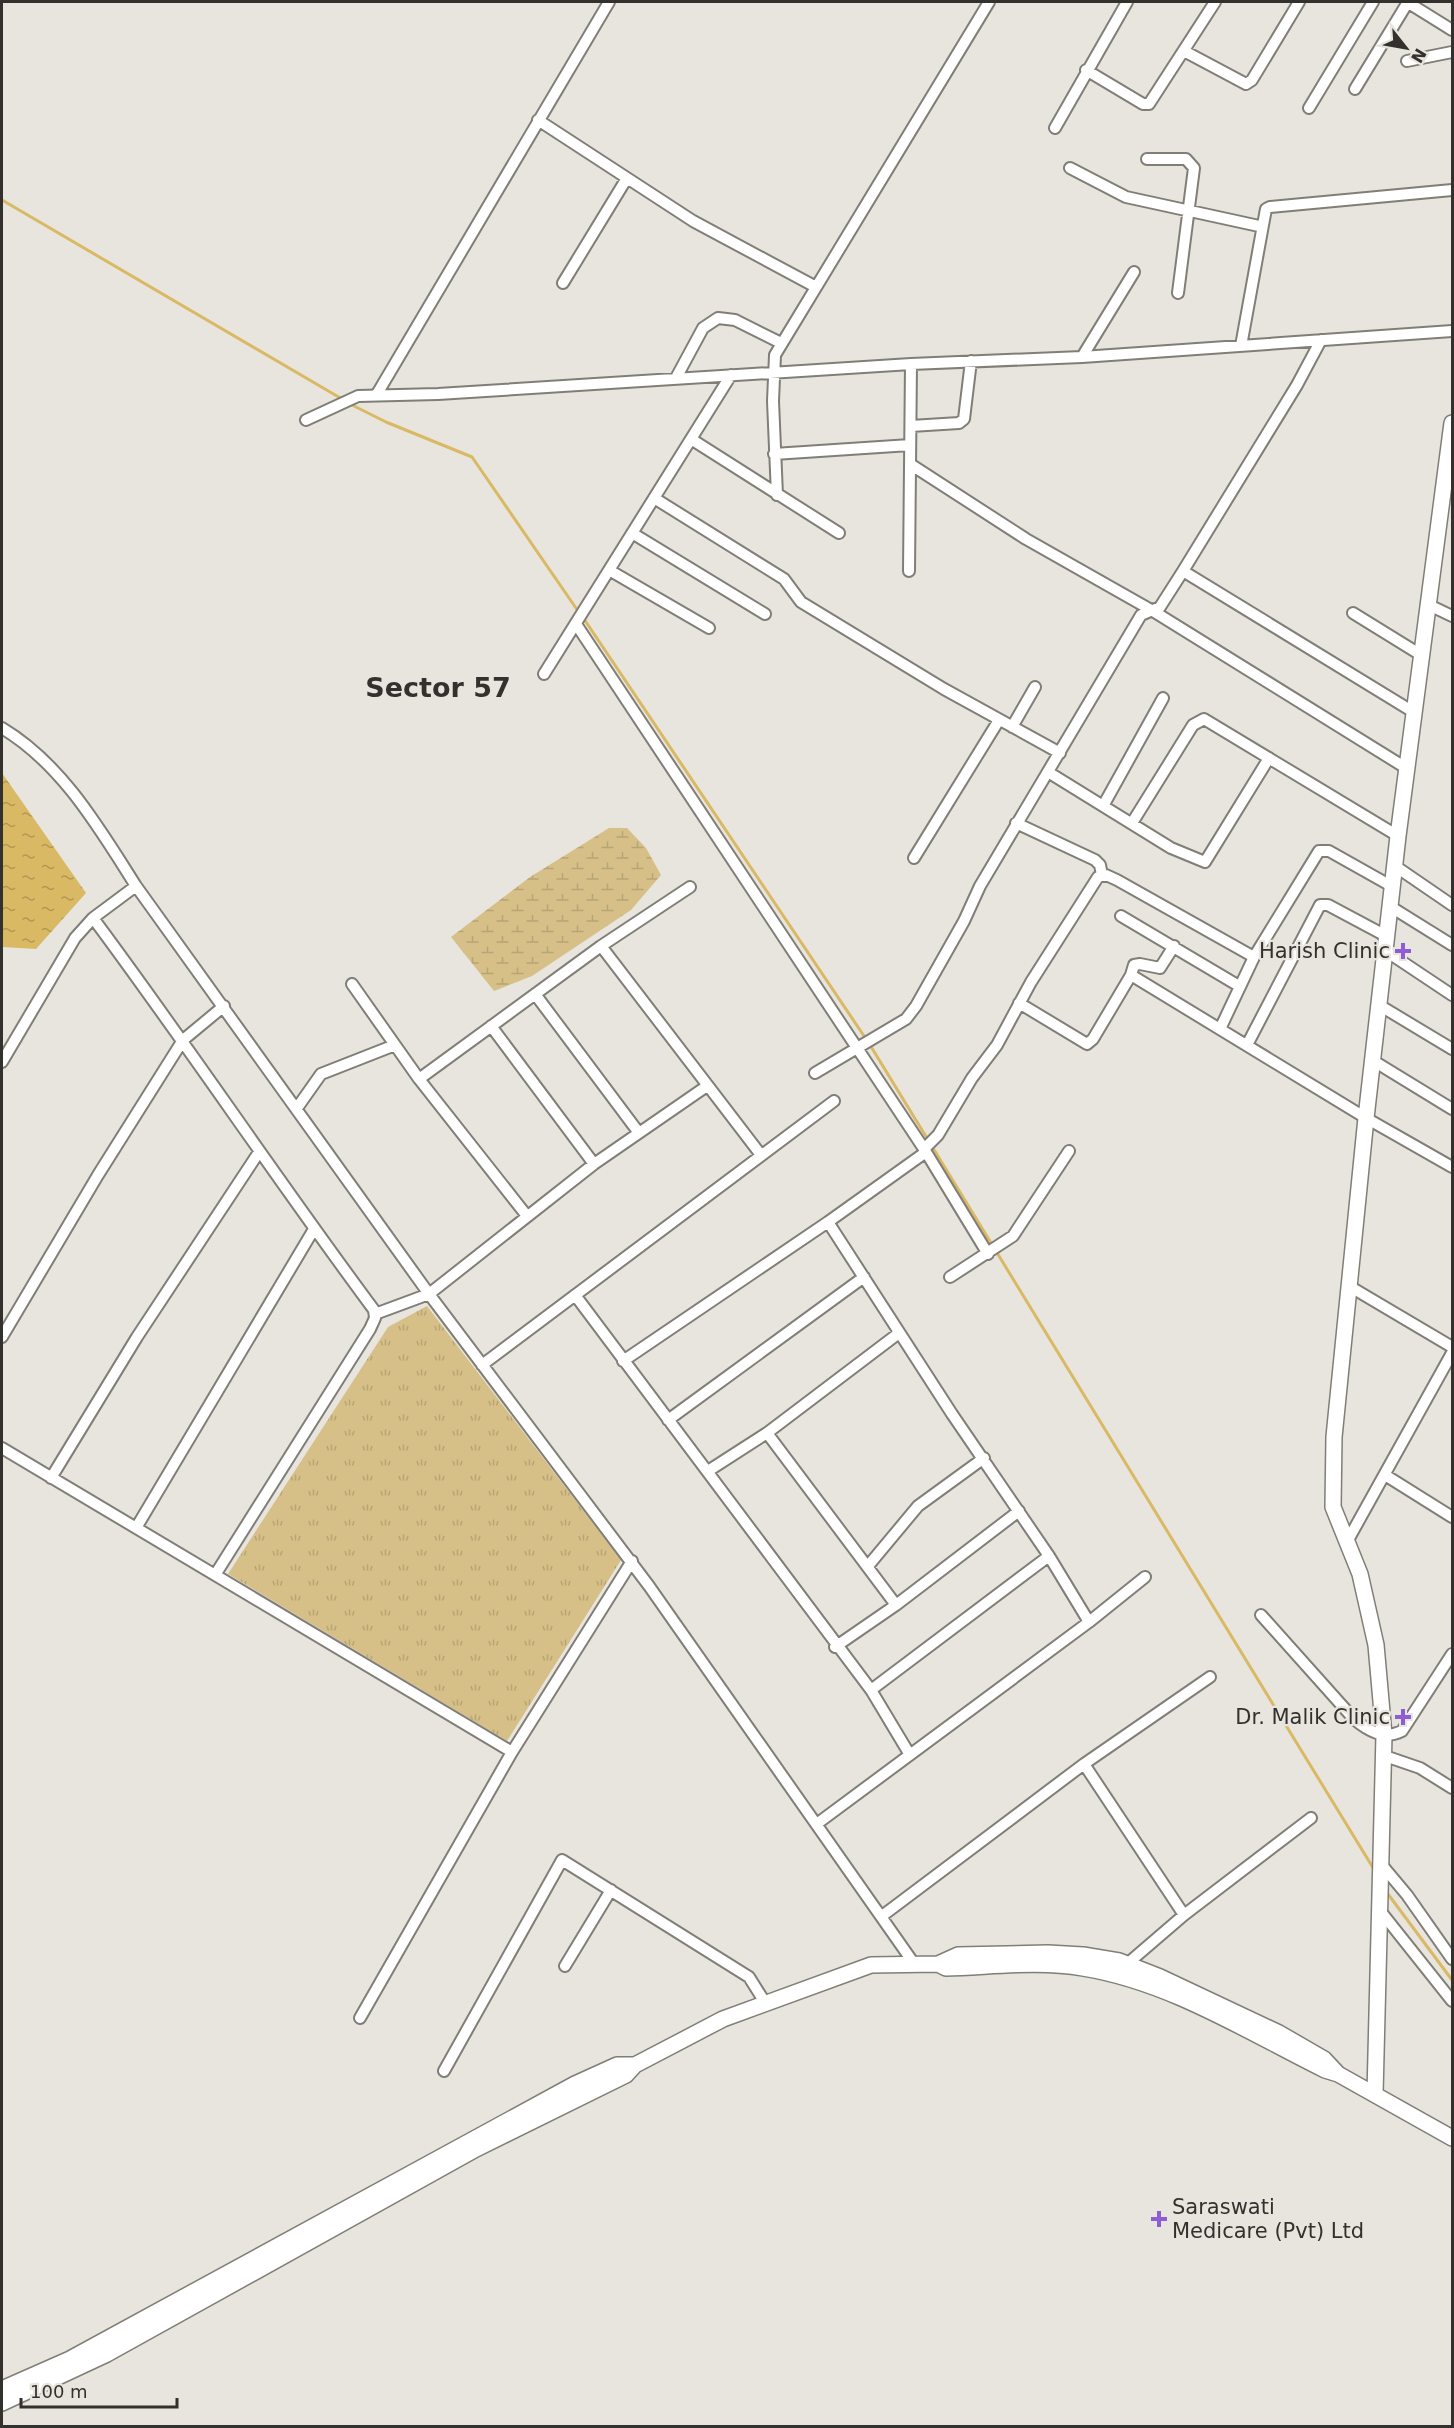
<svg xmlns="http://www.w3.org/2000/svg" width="1454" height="2428" font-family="'DejaVu Sans',sans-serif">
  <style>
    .grass { fill: url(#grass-tufts) }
    .wetland { fill: url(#wetland-marsh) }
    .water { fill: url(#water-ripples) }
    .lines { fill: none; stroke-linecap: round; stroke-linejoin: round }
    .stream { stroke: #d9b964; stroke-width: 3 }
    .street-casing { stroke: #807e77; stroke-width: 14 }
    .secondary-casing { stroke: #807e77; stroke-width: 18 }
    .street { stroke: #fff; stroke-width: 10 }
    .secondary { stroke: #fff; stroke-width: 15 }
    .poi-dot { fill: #8d5cd6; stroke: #e8e5de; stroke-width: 2 }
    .labels { text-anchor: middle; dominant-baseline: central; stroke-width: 4.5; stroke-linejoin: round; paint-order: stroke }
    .poi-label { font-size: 21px; fill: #32312e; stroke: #e8e5de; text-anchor: end }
    .district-label { font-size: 27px; font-weight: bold; fill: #32312e; stroke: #e8e5de }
  </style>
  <defs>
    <pattern id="grass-tufts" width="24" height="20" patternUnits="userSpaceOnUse" patternTransform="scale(1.5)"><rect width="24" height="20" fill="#d6c087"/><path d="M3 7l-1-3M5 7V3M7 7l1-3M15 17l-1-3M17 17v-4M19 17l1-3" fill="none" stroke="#b8a575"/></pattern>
    <pattern id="wetland-marsh" width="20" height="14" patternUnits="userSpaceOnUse" patternTransform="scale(1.5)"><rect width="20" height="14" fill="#d6c087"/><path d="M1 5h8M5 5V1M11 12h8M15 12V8" fill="none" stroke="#b8a575"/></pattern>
    <pattern id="water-ripples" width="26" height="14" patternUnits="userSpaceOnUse" patternTransform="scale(1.5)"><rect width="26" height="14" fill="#d9b964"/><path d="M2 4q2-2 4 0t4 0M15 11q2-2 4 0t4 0" fill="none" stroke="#b19753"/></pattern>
  </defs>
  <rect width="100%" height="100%" fill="#e8e5de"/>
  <path class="grass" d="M427,1306L621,1560L507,1741L228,1574L388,1327Z"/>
  <path class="wetland" d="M609,828H627L646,848L661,875L631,910L532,976L494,991L451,937L530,877Z"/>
  <path class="water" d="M2,773L86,893L36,949L2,947Z"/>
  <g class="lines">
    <path class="stream" d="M2,200L342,399
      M350,404L386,422L472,457L578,611
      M582,616L866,1039
      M870,1045L1375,1871
      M1385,1890L1452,1980"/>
    <defs>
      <path id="street" d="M1407,2L1452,30
        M1184,51L1246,84L1252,80L1299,2
        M1407,61L1452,52
        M1086,70L1143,104H1149L1215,2
        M1355,89L1408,2
        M1309,108L1373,2
        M538,120L693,221L816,287
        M1055,128L1127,2
        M1147,159H1186L1194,168L1178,293
        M1070,168L1126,197L1259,226L1263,225L1266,209L1270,207L1452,190
        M563,283L627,178
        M1241,346L1263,225
        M1082,357L1134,272
        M676,378L703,328L718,318L735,320L781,343
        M377,394L609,2
        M306,420L358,396L438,394L911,364L1082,357L1452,331
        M911,426L959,423L964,419L971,361
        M691,439L839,533
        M774,454L910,445
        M910,464L1026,539L1153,611L1406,768
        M777,495L773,401L775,355L989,2
        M654,498L784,579L801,602L944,689L1060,753
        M632,533L765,614
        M609,570L709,628
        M909,571L911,364
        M1183,571L1415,713
        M1429,605L1452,616
        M1353,613L1421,655
        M576,624L926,1152L988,1254
        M544,674L731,375
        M1012,727L1035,687
        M2,728C62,764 99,828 136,886L429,1294L649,1586L915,1965
        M1048,772L1171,848L1205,862L1269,758
        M1103,806L1163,698
        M1016,823L1095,860L1100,865L1102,875
        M1132,823L1193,725L1204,719L1398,836
        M914,858L999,720
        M1395,866L1452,905
        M1391,907L1452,945
        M1121,916L1239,986
        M93,918L136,886
        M601,946L761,1155
        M1386,951L1452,995
        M1131,975L1366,1118L1452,1167
        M352,984L419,1079L527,1216
        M535,994L639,1133
        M1019,1003L1087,1044L1093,1039L1131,975L1134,965L1140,964L1160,968L1174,946
        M1379,1005L1452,1049
        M491,1026L594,1164
        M1220,1029L1254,957L1319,851H1329L1393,887
        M1247,1045L1320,905H1328L1388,937
        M1372,1060L1452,1109
        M2,1062L75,938L93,918C189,1047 278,1181 374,1310L375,1318L370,1329L215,1575
        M815,1073L906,1019L916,1006L964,921L980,886L1141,615L1160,607L1183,571L1297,385L1321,340
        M419,1079L601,946L690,887
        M297,1108L321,1074L395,1045
        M924,1149L938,1135L972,1078L997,1045L1031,982L1098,877L1106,875L1117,880L1254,957
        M828,1222L952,1414L1049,1556L1089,1622
        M950,1277L1013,1236L1069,1151
        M1349,1286L1452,1347
        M575,1295L871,1690L910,1755
        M375,1314L429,1294L594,1164L707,1086
        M2,1337L98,1175L183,1040L224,1006
        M623,1361L828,1222L926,1152
        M482,1365L834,1101
        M668,1420L864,1277
        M767,1433L896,1605
        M2,1448L512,1752
        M708,1471L767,1433L899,1333
        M1385,1475L1452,1517
        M51,1478L137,1337L259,1152
        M136,1528L314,1229
        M1348,1540L1452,1353
        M868,1566L918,1506L984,1458
        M1261,1615L1354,1719C1368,1731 1384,1740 1402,1731L1452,1654
        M835,1647L896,1605L1019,1511
        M871,1690L1049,1556
        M1382,1755L1420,1768L1452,1788
        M1084,1764L1184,1915
        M818,1823L1089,1622L1145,1577
        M1381,1864L1407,1895L1452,1959
        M1378,1908L1452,2001
        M882,1916L1084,1764L1210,1677
        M1127,1964L1184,1915L1311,1818
        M565,1966L611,1890
        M360,2018L512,1752L632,1561
        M444,2071L562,1860L749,1977L766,2004"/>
      <path id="secondary" d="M938,1964L946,1968C990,1967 1039,1960 1083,1968C1170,1982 1246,2031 1325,2070L1338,2074L1452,2138
        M1375,2094L1384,1735L1376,1645L1360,1574L1333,1507L1334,1437L1366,1118L1398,836L1452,423
        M2,2389L70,2359L575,2084L617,2065H635
        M2,2403L107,2354L476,2149L626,2075L635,2065L723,2019L871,1965L938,1964L958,1955L1048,1953L1083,1955L1119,1961L1160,1977L1279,2033L1324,2059L1338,2074"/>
    </defs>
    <use href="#street" class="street-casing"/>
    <use href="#secondary" class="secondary-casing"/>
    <use href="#street" class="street"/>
    <use href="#secondary" class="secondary"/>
  </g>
  <g class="poi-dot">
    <path d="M1400 942h6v6h6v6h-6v6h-6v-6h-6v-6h6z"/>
    <path d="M1400 1708h6v6h6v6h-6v6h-6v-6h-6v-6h6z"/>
    <path d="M1156 2210h6v6h6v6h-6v6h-6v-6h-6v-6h6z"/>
  </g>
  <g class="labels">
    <g class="poi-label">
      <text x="1390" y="951">Harish Clinic</text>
      <text x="1390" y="1717">Dr. Malik Clinic</text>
      <text x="1172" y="2207" text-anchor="start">Saraswati<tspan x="1172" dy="24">Medicare (Pvt) Ltd</tspan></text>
    </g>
    <g class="district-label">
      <text x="438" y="687">Sector 57</text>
    </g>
  </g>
  <rect width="1454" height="2428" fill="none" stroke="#32312e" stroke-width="6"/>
  <g transform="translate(1406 48) rotate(121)" stroke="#e8e5de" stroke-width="4.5" paint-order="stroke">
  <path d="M0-4.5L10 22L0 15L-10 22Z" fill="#32312e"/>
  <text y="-9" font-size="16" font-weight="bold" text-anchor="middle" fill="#32312e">N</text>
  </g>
  <path d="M21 2398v9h156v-9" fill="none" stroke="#32312e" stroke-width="3"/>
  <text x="30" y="2398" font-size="18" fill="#32312e" stroke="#e8e5de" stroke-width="4.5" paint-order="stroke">100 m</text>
</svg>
